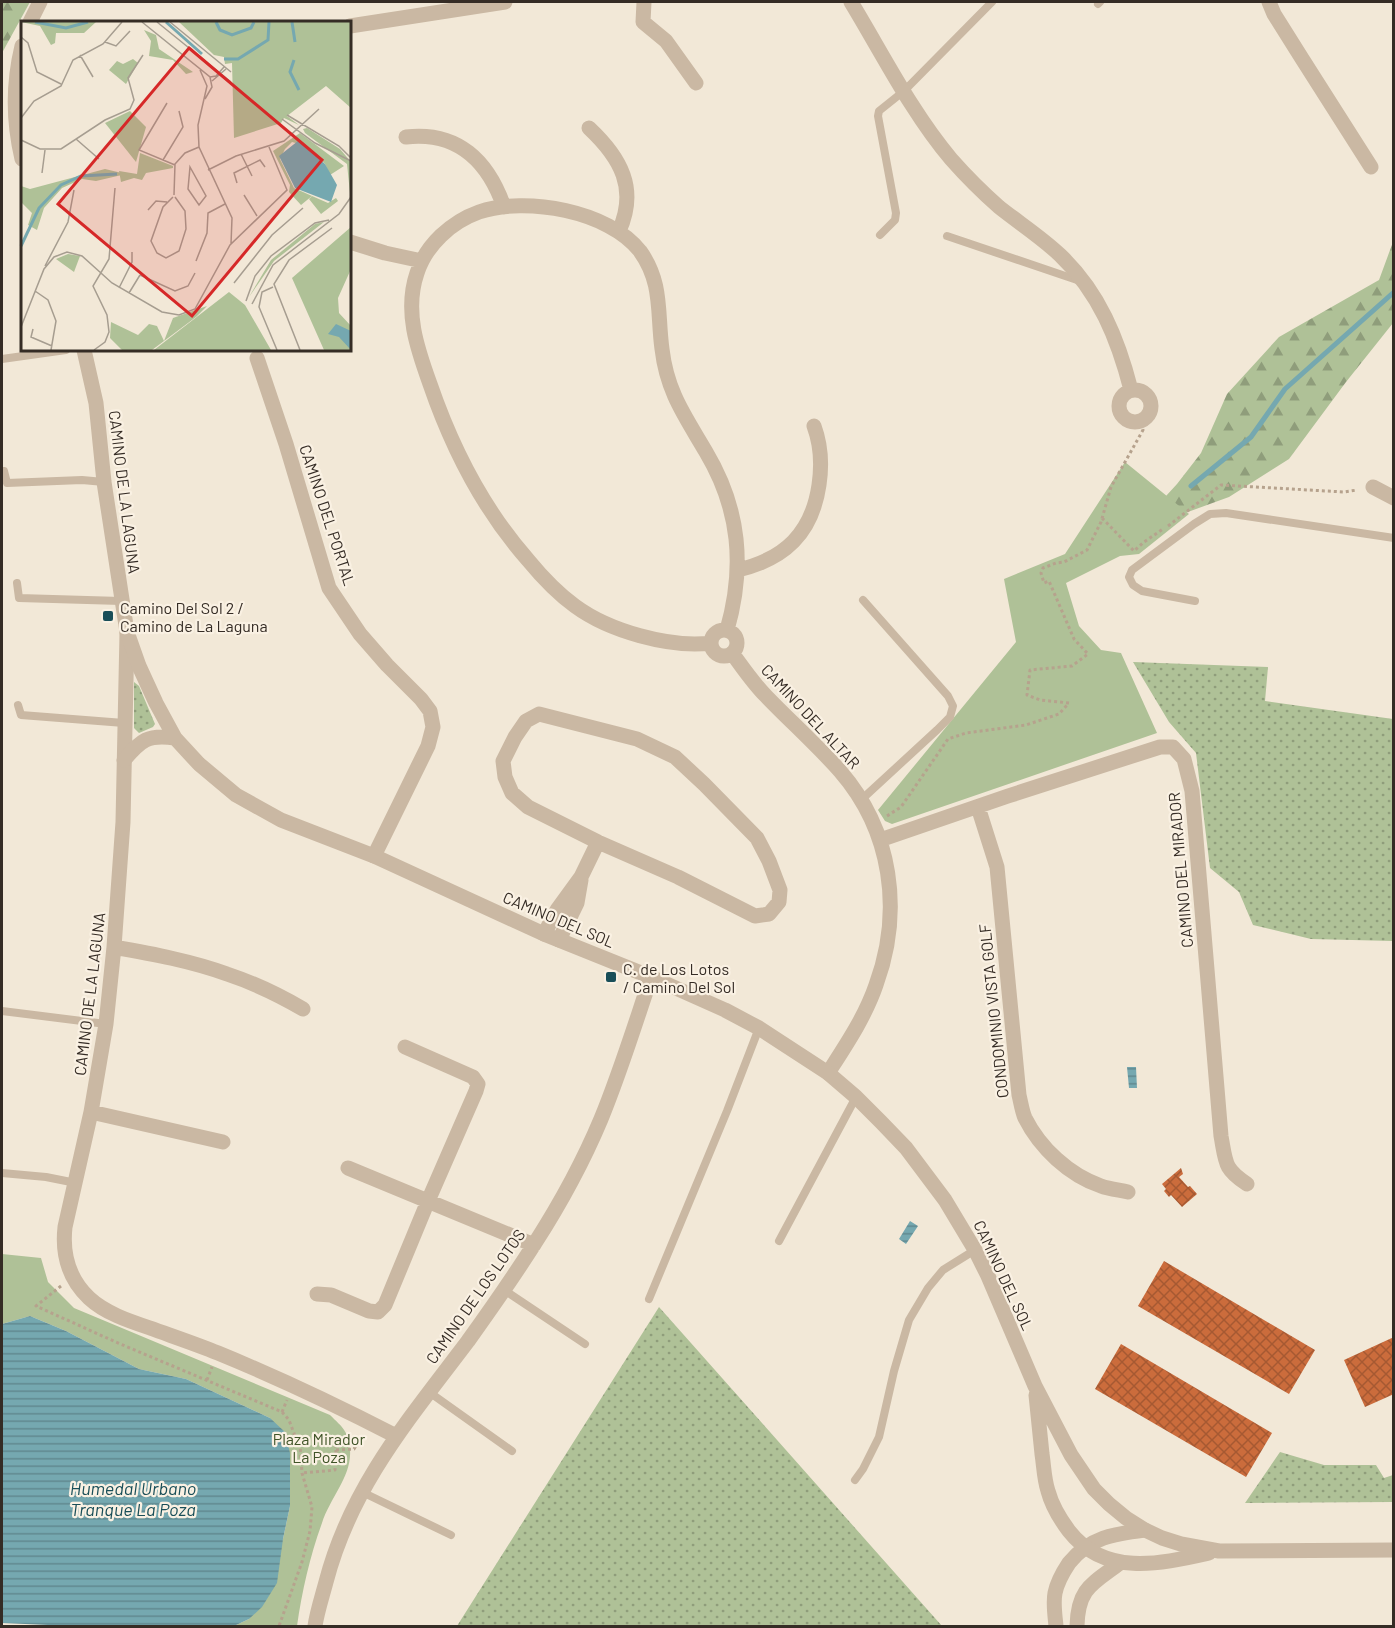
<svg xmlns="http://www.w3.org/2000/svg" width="1395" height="1628" font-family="Barlow,sans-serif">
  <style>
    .grass { fill: url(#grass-dots) }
    .forest { fill: url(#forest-firs) }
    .park { fill: #afc197 }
    .water { fill: url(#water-rules) }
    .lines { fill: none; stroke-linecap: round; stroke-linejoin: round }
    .stream { stroke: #75a8b0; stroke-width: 5 }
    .building { fill: url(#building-cross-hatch) }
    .path { stroke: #b6a28d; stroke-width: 3; stroke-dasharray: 3 3; stroke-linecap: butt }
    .service { stroke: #cab8a3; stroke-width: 8 }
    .minor { stroke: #cab8a3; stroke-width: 15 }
    .tertiary { stroke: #cab8a3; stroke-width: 15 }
    .poi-dot { fill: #194e58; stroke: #faf1e3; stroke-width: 2 }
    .labels { text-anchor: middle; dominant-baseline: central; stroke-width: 4.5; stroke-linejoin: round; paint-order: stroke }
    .street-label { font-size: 16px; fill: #352c25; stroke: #faf1e3 }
    .poi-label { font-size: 16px; fill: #352c25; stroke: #faf1e3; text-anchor: start }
    .park-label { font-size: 16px; fill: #405428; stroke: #faf1e3 }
    .water-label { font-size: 18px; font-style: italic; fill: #194e58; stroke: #faf1e3 }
    .inset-river { fill: none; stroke: #75a8b0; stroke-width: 3 }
    .inset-road { fill: none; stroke: #a69d90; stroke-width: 1.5 }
    .view { fill: #d62828; fill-opacity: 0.15; stroke: #d62828; stroke-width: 3 }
    .inset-edge { fill: none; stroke: #352c25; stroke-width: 3 }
  </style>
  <defs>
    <pattern id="grass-dots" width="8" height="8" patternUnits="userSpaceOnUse" patternTransform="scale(1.5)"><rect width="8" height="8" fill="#afc197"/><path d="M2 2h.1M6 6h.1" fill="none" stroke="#8f9d7b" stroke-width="1.8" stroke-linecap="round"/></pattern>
    <pattern id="forest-firs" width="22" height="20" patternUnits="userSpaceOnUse" patternTransform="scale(1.5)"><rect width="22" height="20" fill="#afc197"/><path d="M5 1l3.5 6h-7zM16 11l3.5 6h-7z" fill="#8f9d7b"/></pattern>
    <pattern id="water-rules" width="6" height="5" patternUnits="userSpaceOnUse" patternTransform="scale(1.5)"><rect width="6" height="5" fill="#75a8b0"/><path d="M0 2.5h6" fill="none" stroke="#61898f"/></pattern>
    <pattern id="building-cross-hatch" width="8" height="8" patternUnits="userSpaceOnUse" patternTransform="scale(1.5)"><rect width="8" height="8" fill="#cb6c3c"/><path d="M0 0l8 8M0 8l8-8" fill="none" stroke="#a65932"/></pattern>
  </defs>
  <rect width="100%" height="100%" fill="#f2e8d7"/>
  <path class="grass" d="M1133,662L1268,667L1265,701L1393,719V941L1311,939L1253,925L1239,892L1210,868L1196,753L1169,722Z
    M134,682L139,686L155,724L153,727L139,733L134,728Z
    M659,1307L942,1626H457Z
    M1280,1452L1324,1465H1376L1384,1478L1393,1475V1502L1245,1503Z"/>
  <path class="forest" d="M2,2H30L2,53Z
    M1393,242V323L1346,382L1289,459L1229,497L1133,532L1177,484L1201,453L1227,394L1279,337L1379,280Z"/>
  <path class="park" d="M1125,462L1189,514L1139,554L1120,556L1066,583L1079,626L1101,650L1121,653L1157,733L892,824L885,821L878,810L1016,642L1004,579L1065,554Z
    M2,1254L41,1258L48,1282L74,1308L330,1415C343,1428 348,1430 350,1450C352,1476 330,1498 322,1523C310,1556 302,1591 297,1626H234L249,1619L283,1539L290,1506L270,1418L186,1379L139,1369L66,1331L30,1316L2,1324Z"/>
  <path class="water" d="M1127,1067H1136L1137,1088H1129Z
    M910,1221L918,1226L906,1244L899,1239Z
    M30,1316L66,1331L139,1369L186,1379L270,1418L285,1432L290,1453V1506L283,1539L277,1583L262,1607L249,1619L234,1626H71L2,1623V1324Z"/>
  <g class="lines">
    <path class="stream" d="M1191,486L1251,437L1285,389L1394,292"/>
  </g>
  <path class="building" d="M1181,1168L1183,1174L1179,1177L1188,1187L1190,1186L1197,1194L1182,1207L1171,1195L1169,1197L1164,1191L1166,1189L1162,1184Z
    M1164,1261L1315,1350L1289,1394L1138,1306Z
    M1394,1337V1394L1365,1407L1344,1360Z
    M1121,1344L1272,1433L1246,1477L1095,1389Z"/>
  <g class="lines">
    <path class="path" d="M1102,518L1134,551L1144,542L1163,529
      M1168,526L1221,485L1344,492L1357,490
      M1069,703L1040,700L1027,695L1030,670L1072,666L1088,654L1074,639L1049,581L1044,583L1041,573L1043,568L1056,563L1064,562L1087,550L1101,522L1111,487L1143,430L1139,422
      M887,816L901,807L948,739L966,733L1026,725L1059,714L1068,704
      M61,1286L36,1306L118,1343L282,1412L289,1420L295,1436L300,1444L302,1473L312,1507L310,1531L302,1562L279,1626
      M207,1380L212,1367
      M282,1412L287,1400
      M300,1444L334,1437L336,1450L335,1470L302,1473
      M336,1450L354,1449L362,1435"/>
    <path class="service" d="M1098,4L1100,2
      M880,235L895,220L896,213L878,116L879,111L904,91L992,2
      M947,236L1080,281
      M2,359L66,350
      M4,471L7,483L82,480L104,482
      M17,583L19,598L121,601
      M1195,601L1142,591L1133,585L1129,577L1132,570L1194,524L1210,514L1226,513L1394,538
      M18,705L21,715L124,723
      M861,800L937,730L950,717L953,706L948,696L863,600
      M2,1011L106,1024
      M2,1173L46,1177L76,1183
      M779,1241L856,1097
      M504,1290L585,1344
      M649,1299L727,1111L759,1028
      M429,1392L512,1451
      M855,1480L863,1469L879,1437L894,1371L909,1320L928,1288L943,1270L975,1250
      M362,1492L451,1535"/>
    <path class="minor" d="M644,2L643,22L666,41L696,83
      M851,2C882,53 912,113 951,159C966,176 982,192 999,207C1019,223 1041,237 1060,255C1099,292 1118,339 1131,390
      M1269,2L1274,14L1301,57L1371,167
      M350,26L505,2
      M589,128C621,158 638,189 619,231
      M406,137C458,131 488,161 504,207
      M350,242L385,253L422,261
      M257,358L286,444L329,588L360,634L387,665L421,699L430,711L433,727L428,746L374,856
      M1119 406a16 16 0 1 1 32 0a16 16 0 1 1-32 0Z
      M1373,487L1394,498
      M738,570C785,559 812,533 819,485C822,465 821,445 814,426
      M711 643a13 13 0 1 1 26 0a13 13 0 1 1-26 0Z
      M127,633L123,822L114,947L106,1024L91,1112L65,1227C62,1254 69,1279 89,1298C105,1313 129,1321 150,1328C172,1336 196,1344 218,1353C279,1378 338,1406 396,1436
      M711,643C669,648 609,631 575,606C557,593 542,577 528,560C483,509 452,448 430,384C417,348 404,311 417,273C426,245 451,222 479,212C526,196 609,211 640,251C663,283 657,313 662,349C667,392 685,416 706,452C740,509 745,567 727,630
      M732,653C743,668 753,683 766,696C790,721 817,745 840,771C892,831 903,911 876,985C865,1017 846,1045 828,1073
      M539,714L637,739L675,757L704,784L757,838L769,861L780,890L779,902L769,914L755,916L678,877L598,842L528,807L512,793L505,777L503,761L515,737L526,721Z
      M978,807L997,867L1019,1095C1021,1103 1022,1111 1025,1118C1040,1148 1069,1175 1101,1186C1109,1189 1119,1190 1128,1192
      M880,840L1008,796L1160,747H1173L1184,759L1192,791L1221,1136C1226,1163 1224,1169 1247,1184
      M544,934L557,910L581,877L598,842
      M559,940L577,903L581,880
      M114,947C153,954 191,961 227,974C254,983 279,995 303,1009
      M91,1112L223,1142
      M348,1168L534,1245
      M317,1294L331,1295L369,1311L378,1312L385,1305L428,1201L476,1091L478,1084L473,1077L405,1047
      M315,1626C317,1612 322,1597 326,1582C351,1486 410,1418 468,1341C491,1309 514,1276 535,1243C560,1204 583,1162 601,1119C620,1073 635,1024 651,977
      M1056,1626C1055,1616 1053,1603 1055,1593C1057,1583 1063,1572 1069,1563C1090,1537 1114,1534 1145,1530
      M1077,1626C1078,1588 1092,1584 1120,1563"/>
    <path class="tertiary" d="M30,22L40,2
      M22,46C13,83 13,121 22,159
      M84,350L96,403L104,482L127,632L139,666L156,703L175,738L199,764L236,795L281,820L374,856L544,934L651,977L725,1010L759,1028L828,1073L856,1097L881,1122L906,1148L945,1200L975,1250L988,1276L1035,1386L1071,1455L1094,1489L1109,1504L1126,1518L1145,1530L1162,1538L1181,1544L1219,1551L1394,1550
      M124,760C141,740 148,734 175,738
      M1036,1395C1038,1415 1040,1435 1042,1454C1044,1467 1044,1479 1048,1491C1052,1506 1060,1519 1069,1531C1105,1577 1160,1564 1209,1553"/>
  </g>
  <g class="poi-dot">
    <rect x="102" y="610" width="12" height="12" rx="3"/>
    <rect x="605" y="971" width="12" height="12" rx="3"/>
  </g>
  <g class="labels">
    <g class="street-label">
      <text transform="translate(125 492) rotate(83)">CAMINO DE LA LAGUNA</text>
      <text transform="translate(328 515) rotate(72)">CAMINO DEL PORTAL</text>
      <text transform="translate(811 716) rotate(47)">CAMINO DEL ALTAR</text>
      <text transform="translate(1180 870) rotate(-95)">CAMINO DEL MIRADOR</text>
      <text transform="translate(559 919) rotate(23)">CAMINO DEL SOL</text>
      <text transform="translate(89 994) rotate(-83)">CAMINO DE LA LAGUNA</text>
      <text transform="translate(993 1011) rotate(-96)">CONDOMINIO VISTA GOLF</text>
      <text transform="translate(1004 1275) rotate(65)">CAMINO DEL SOL</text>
      <text transform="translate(475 1296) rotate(-55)">CAMINO DE LOS LOTOS</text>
    </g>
    <g class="poi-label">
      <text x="120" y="607">Camino Del Sol 2 /<tspan x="120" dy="18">Camino de La Laguna</tspan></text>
      <text x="623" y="968">C. de Los Lotos<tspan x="623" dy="18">/ Camino Del Sol</tspan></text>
    </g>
    <g class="park-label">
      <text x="319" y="1438">Plaza Mirador<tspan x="319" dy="18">La Poza</tspan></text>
    </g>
    <g class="water-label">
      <text x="133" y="1488">Humedal Urbano<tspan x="133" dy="21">Tranque La Poza</tspan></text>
    </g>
  </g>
  <g transform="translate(21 21)">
    <rect width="330" height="330" fill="#f2e8d7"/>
    <path d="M158,1H330V87L305,65L266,95L278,104L263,97L260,102L213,117L211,42L204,43L203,36L193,34ZM123,9L135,14L138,28L172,51L165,53L152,39L128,35L130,20ZM112,38L117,42L105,63L88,49L96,40L102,43ZM109,90L125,106L115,141L84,102ZM286,107L319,128L330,141L329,172L326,143L284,112L282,108ZM291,175L307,182L315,177L317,180L300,193L288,178ZM303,201L253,240L228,276L250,239L294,203ZM330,206V248L317,277L318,292L330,305V329H303L271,257ZM47,233L59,235L53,251L35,238ZM208,271L224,284L250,329H133ZM90,301L117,314L128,303L136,305L143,320L131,329H101L89,317Z" fill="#afc197"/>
    <path d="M0,1H75L63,12H35L34,22L30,24L19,5ZM84,148L105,153L75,160L61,158L41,167L23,187L16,209L7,204L11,192L0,181V165L9,168ZM186,285L175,296L143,320L152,297Z" fill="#afc197"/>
    <path d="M279,112L323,145L309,154L304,143L286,125L271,121L264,128L259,138L273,167L291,175L280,184L268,171L269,164L252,130ZM119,132L152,145V147L125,152L121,159L113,157L100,161L98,150L116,153Z" fill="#afc197"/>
    <path d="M277,120L304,143L316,164L310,181L274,167L258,135ZM315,303L330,310V329L318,316L307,313Z" fill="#75a8b0"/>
    <path class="inset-river" d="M14,1L45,7L67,1M145,1L181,33M195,1L199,9L211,14L230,7L233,1M271,1L274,21M203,38H217L247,19L248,1M273,39L269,51L278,69M0,225L18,187L40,164L60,155L96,153"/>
    <path class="inset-road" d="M121,1L189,56L191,66L184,78M136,1L210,61M149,1L210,51M0,16L7,22L16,51L40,63M84,21L95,25L109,10M59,34L72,56M179,49L186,65L177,104L178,126L211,197L210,223M189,56L195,55L203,46M191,60L205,48M146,82L118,129L154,144M266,94L318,125L330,137M0,97L13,80L40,65L52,39L82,23L101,1M261,98L294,122L330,140M55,118L78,138M0,119L19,128H40L84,99L109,88L113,79L107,57L122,34M220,133L231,155M142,139L162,106L158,90M169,146L185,175L178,184L167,168ZM187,149L215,135L263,120L298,88M21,152L24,129M216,162L213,152L239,139L244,146M153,174L154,143L164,132L178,126M223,174L236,195M152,176L142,186L130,220L136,232L145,237L158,230L165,208L164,190L154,176M127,189L135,180L146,181M175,240L186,212L187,192L204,183M24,245L47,201L53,169M119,254L154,270L167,265L174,252M213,262L251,214L282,187M252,266L241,271L238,286L256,329M98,267L111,241V231M14,270L27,279L35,300L30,329M108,272L119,254M225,280L234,255L250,235L294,202L308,199M231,283L252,244L318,193L330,176M0,306L23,248L33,236L46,231L61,235L91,262L141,291L158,294L174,288L209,224L266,169L248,126M12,308L10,316L31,325M73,329L84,321L88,311L86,294L72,265L88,238L94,167M279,329L253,263L268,239L311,207"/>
    <path class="view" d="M168,27L301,139L171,295L37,183Z"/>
    <rect width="330" height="330" class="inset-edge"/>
  </g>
  <rect width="1395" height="1628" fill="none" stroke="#352c25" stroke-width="6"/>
</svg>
